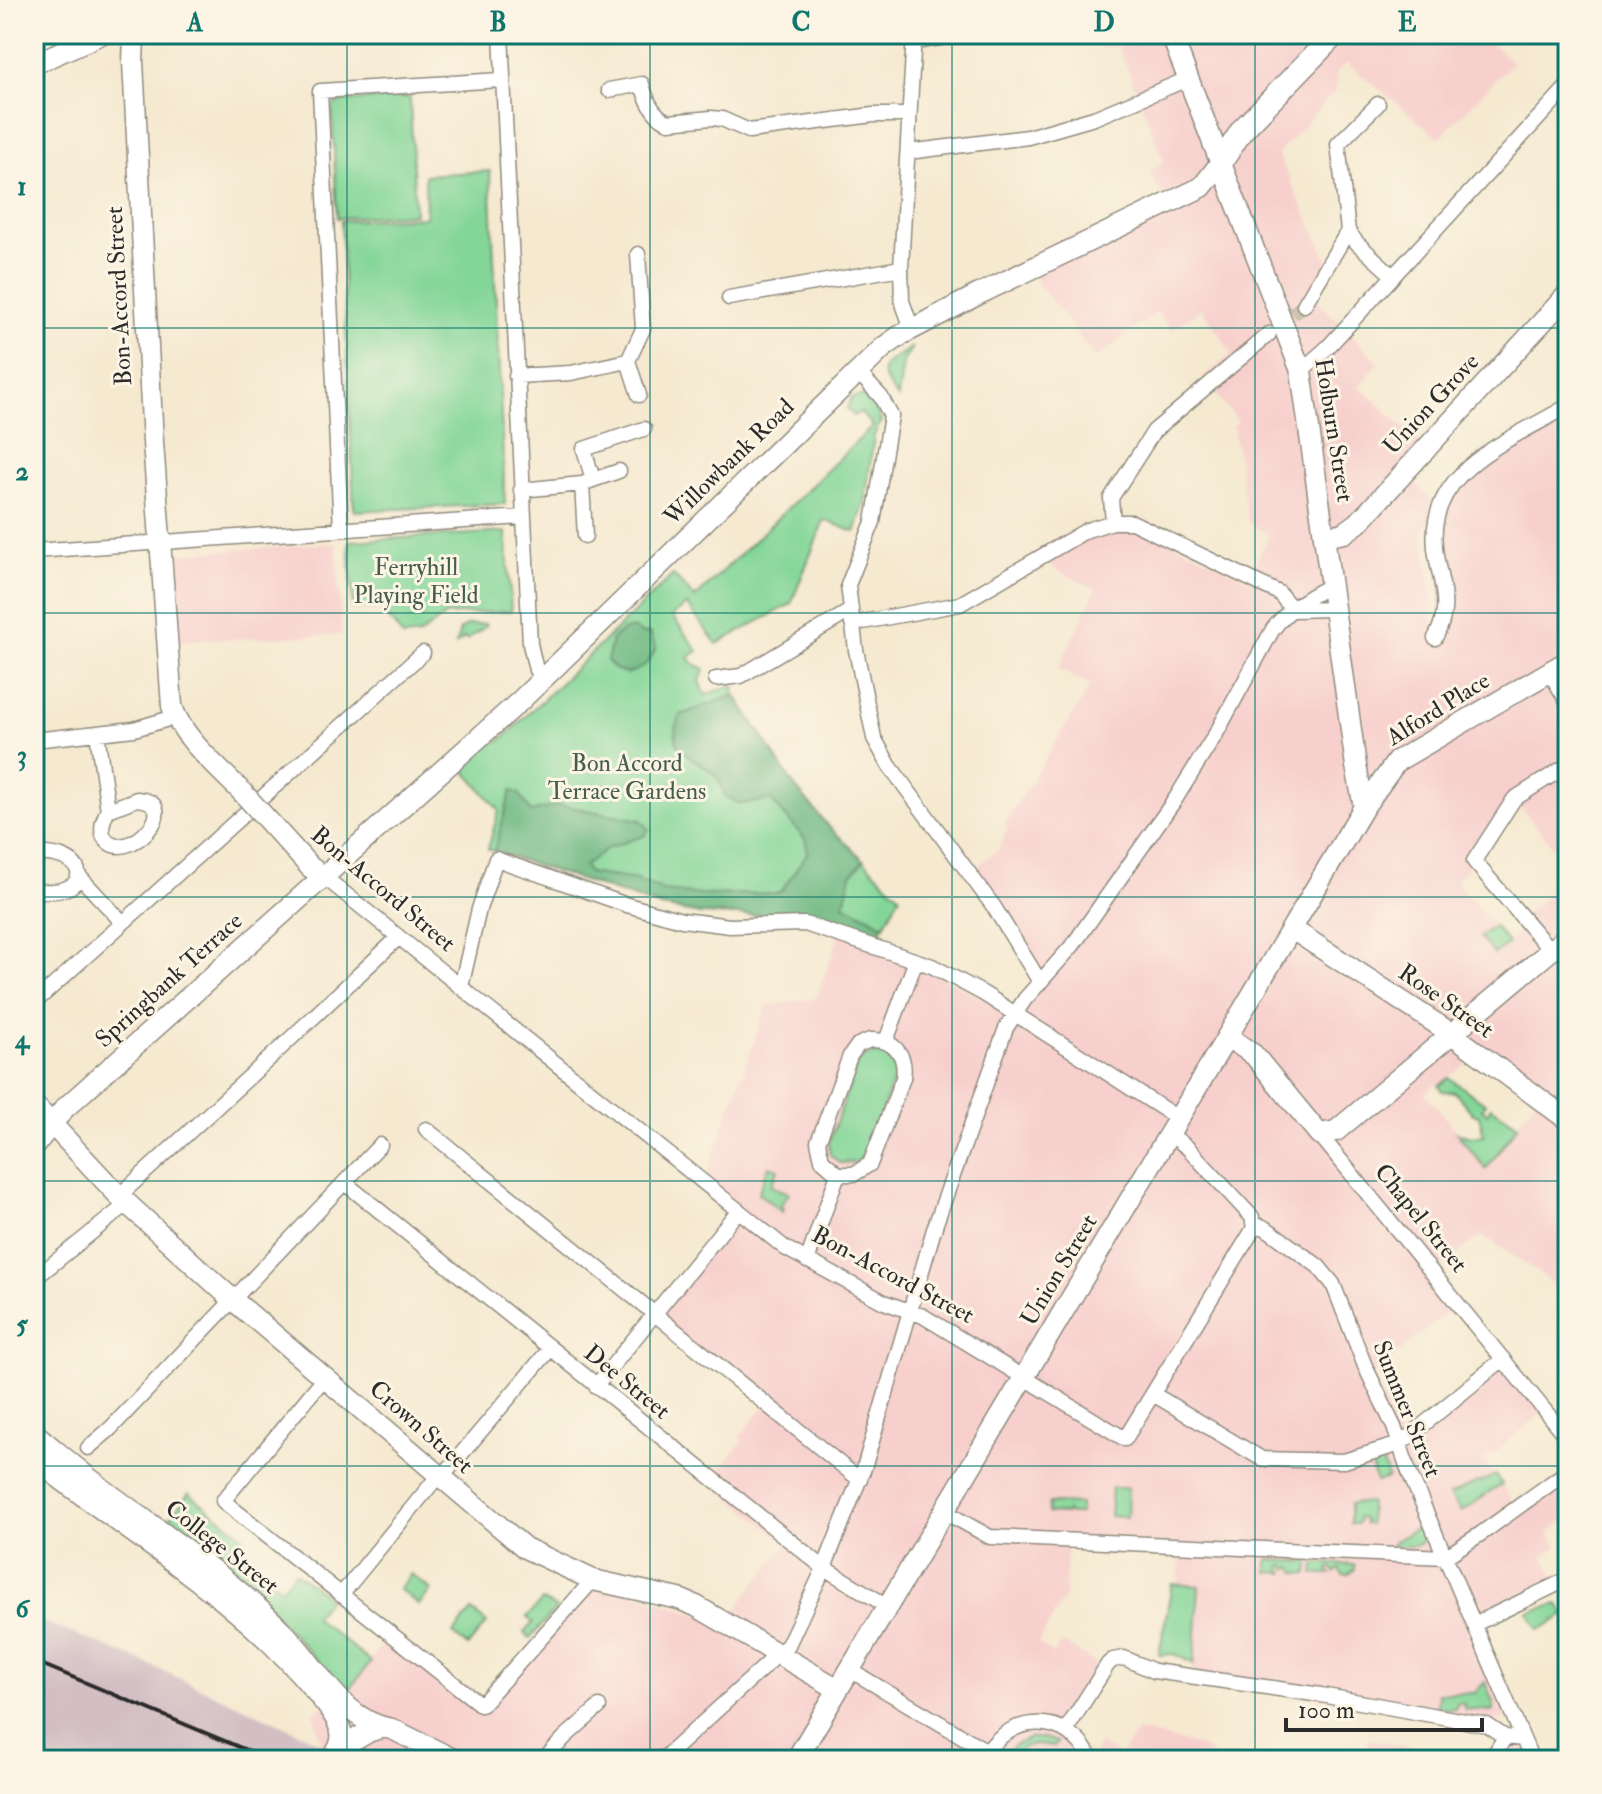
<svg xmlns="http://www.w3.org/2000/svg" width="1602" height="1794" font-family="'IM FELL Double Pica',serif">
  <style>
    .built { fill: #f7d0cd; fill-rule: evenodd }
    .industrial { fill: #d2bec3 }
    .green { fill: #83d698; stroke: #578062; stroke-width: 2 }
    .forest { fill: #6ab780; stroke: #4a7156; stroke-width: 2 }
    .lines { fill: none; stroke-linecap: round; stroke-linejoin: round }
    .street-tunnel { stroke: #cdc3af; stroke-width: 14; stroke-dasharray: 14 7; stroke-linecap: butt }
    .street-casing { stroke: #908a7e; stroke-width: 17 }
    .secondary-casing { stroke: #908a7e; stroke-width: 23 }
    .primary-casing { stroke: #908a7e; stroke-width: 25 }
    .street { stroke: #fff; stroke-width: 14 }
    .secondary { stroke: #fff; stroke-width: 20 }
    .primary { stroke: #fff; stroke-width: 22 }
    .rail { stroke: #2b2b2b; stroke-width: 4 }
    .secondary-bridge-casing { stroke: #908a7e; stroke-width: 23; stroke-linecap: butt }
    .secondary-bridge { stroke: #fff; stroke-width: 20 }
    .grid { fill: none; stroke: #0f766e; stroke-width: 2; stroke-opacity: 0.55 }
    .labels { text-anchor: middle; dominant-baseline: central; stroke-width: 6; stroke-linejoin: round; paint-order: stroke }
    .street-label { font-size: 24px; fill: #2b2b2b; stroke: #fcf5e5 }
    .park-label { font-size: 24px; fill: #455e4c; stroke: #fcf5e5 }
    .neatline { fill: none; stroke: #0f766e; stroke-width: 3 }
    .grid-label { font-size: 26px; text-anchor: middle; font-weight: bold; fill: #0f766e }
  </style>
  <rect width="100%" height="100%" fill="#fcf5e5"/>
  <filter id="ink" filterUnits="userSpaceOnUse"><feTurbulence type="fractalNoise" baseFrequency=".0125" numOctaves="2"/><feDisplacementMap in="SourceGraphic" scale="16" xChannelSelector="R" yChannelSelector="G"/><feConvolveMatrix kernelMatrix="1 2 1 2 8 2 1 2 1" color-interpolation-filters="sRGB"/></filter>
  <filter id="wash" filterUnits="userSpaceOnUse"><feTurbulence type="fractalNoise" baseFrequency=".006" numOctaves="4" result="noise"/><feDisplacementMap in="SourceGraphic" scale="32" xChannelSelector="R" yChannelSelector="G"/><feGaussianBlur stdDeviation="1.8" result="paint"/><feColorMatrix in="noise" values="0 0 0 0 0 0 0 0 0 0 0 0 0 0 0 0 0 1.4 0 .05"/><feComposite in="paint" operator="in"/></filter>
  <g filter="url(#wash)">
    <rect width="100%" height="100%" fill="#f5e9d0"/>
    <path class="built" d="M1098,34H1481L1513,62L1439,138L1347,63L1337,72L1336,90L1278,154L1329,263L1311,294L1379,363L1359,386L1426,447L1403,472L1438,506L1437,513L1423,530L1433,605L1431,633L1439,636L1438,524L1456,484L1503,450L1568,411V864L1514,800L1474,861L1455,881L1508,942L1525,928L1519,919L1568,878V1044L1563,1053L1568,1057V1296L1563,1300L1545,1277L1482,1235L1432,1274L1457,1304L1371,1375L1403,1443L1503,1359L1545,1411L1486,1460L1517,1508L1556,1479L1568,1495V1518L1548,1533L1558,1546L1544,1557L1556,1577L1473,1615L1512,1714L1487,1725L1192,1676L1193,1664L1178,1611L1180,1545L1067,1541L1065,1597L1038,1643L1054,1655L1062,1642L1104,1669L1067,1730L1092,1757L1100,1744L1120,1755L1138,1731L1199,1746L1214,1755L1268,1760H310L322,1743L313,1713L346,1693L390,1634L481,1705L593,1580L727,1623L752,1587L788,1544L710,1481L743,1441L739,1438L766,1404L655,1314L738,1211L700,1180L706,1175L710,1165L767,1005L816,998L840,934L915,963L1014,1014L1040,983L970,872L999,849L1008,827L1004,825L1091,685L1058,669L1096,589L1054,569L1043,554L1066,541L1132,522L1247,579L1269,535L1248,523L1233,426L1238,421L1202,378L1232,354L1202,308L1172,330L1157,312L1096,358L1037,282L1029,264L1162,198L1150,172L1164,161L1118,46L1101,48ZM1475,1056L1537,1098L1486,1168L1425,1093L1436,1084L1439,1086Z
      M336,543L342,635L178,641L171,554Z
      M1369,1739L1429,1751L1424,1760H1365Z
      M1523,1739L1532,1760H1491L1501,1743Z"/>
    <path class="industrial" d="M34,1618L139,1660L322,1743L349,1760H34Z"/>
    <path class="green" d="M410,97L415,214L337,218L332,108L335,104L344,101Z
      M490,171L505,504L354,511L341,221L426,217L425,175Z
      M912,347L903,362L898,398C872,365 881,367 912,347Z
      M862,396L875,407L881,421L874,435L865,503L855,532L824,520L791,604L717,644L687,605L672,616L698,651L689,657L694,664L705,669L700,680L705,695L733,685L735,689L733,691L795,787L827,825L900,896L875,942L840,925L811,917L701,914L662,907L488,849L499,810L461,766L488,743L501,740L673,575L695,598L873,426L860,412L854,416L847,408L852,397Z
      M506,532L511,611L445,615L420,635L403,637L380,607L353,608L349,541Z
      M485,624L486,626L467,640L465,638L456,644L460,630L468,625Z
      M1494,926L1508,943L1494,954L1480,937Z
      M880,1054C891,1058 896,1067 894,1079L866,1152L857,1162L840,1163L830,1155L829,1142L858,1063L867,1055Z
      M1449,1078L1486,1104L1482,1109L1487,1113L1491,1107L1518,1125L1486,1169L1457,1133L1472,1137L1484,1135L1479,1115L1473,1114L1455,1092L1442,1091L1439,1086Z
      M769,1166L778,1169L771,1186L789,1193L780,1206L783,1208L782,1212L758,1193Z
      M1381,1458L1388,1478L1376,1482L1370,1462Z
      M1496,1475L1502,1484L1461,1512L1449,1495Z
      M1112,1488H1128L1127,1517L1110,1516Z
      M189,1493L243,1536L233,1549L281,1588L295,1572L329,1598L314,1617L371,1662L346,1693L243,1579L168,1520Z
      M1370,1502L1369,1524H1364V1519L1359,1518L1358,1524H1350V1504Z
      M1049,1503L1080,1504V1514H1070L1067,1511L1066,1514L1048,1513Z
      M1418,1528L1424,1540L1415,1546H1393V1542Z
      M1268,1560L1309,1562L1308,1574L1296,1573L1292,1567L1287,1570L1284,1565L1280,1568L1284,1573L1268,1572Z
      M1315,1563L1355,1565V1569L1348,1575H1343L1339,1569L1335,1572L1331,1567L1328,1570L1331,1574H1314Z
      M411,1574L431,1590L419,1605L399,1589Z
      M1172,1584L1199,1586L1194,1664L1174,1654L1159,1655Z
      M542,1601L557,1608L530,1638L524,1633L533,1623L527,1617Z
      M1558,1604L1565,1615L1539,1630L1528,1612Z
      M472,1611L487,1623L468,1646L453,1634Z
      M1485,1682L1494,1705L1492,1711L1464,1709V1703H1457L1456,1709L1437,1708L1438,1693H1475Z
      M1030,1738H1045L1057,1742L1054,1747C1036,1741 1022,1744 1009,1758L1004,1755L1015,1745Z"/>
    <path class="forest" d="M633,628L642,634L650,633L656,647C650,663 643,669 626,674L615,669L607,661L612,639L624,630Z
      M735,695L795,787L827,825L864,860L851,875L844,904L884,925L875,942L840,925L811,917L701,914L662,907L494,851L511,791L519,793L531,812L559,805L641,820L649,829L644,836L608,848L584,866L589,873L637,880L665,891L702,895L776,893L782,890L808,852L805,839L771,800L741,804L726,797C723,792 721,784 718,779C699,754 662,757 680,715Z"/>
  </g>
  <g filter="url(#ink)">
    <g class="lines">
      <path class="street-tunnel" d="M1276,327L1304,305"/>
      <defs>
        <path id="street" d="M501,34L530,644L536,670L543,678
          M914,42L966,34
          M609,90L642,84C646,99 654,117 669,122L711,118L722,119L749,131L873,115H909
          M1378,104L1338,144L1348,231L1357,243L1392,275
          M908,152L1028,137L1094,118L1190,78
          M638,254L643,329L628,361L639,395
          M729,298L901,268
          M1304,305L1348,231
          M912,329L902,301L901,268L914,34
          M857,371L881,397L891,416L873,522L848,585L856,650L874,738L889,765L994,907L1040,982
          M1301,371L1328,347L1568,86
          M516,376L571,373L628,361
          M593,480L619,471
          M582,484L585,536
          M521,490L582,484L593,480L584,449L644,429
          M1113,522L1111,498L1154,431L1269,334
          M341,529L320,91L501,80
          M34,551L523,517
          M1293,610L1333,609
          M852,624L960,604L1087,530L1113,522H1132L1279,593L1293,610
          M1435,638C1451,609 1443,591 1437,561C1418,472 1506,443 1568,406
          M716,679L741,676L850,611
          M97,733L108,810
          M34,740L134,729L175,717
          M137,799C187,803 127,865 106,840C99,831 103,819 108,810Z
          M34,854C93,850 93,900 34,890
          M79,876L123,923
          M323,876L785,1248L884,1302L923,1316L1125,1439L1254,1228
          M1551,951L1474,861L1514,799L1568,765
          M461,987L479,909L496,859L627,905L682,920L730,926L805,924L932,966L984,994L1179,1119
          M34,1003L423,653
          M870,1040C894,1039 907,1055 903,1078L870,1164L854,1174H838L822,1160L818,1142L850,1056L858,1045Z
          M886,1041L915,963
          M426,1129L860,1480
          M1170,1134L1188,1148L1252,1217L1254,1228
          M1319,1134L1568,1439
          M345,1183L824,1568L887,1606
          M119,1196L272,1056L399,937
          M1254,1228L1261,1226L1267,1229L1318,1266L1333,1284L1365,1366L1394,1427L1409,1472L1532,1760
          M807,1261L838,1174
          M34,1279L127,1204
          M324,1378L223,1501L481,1705L593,1580
          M596,1386L738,1211
          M1153,1394L1262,1459L1344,1461L1400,1444L1503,1359
          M88,1448L110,1429L380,1145
          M441,1478L550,1349
          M945,1512L990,1537L1445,1557L1482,1533L1568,1471
          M341,1595L438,1476
          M1475,1624L1568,1579
          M850,1670L987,1751
          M1066,1730L1108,1664L1113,1660L1124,1658L1154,1671L1321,1695L1487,1725L1505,1737L1523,1739
          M544,1760L565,1737L599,1707
          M662,1760L788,1645L824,1568L864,1468L935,1226L1006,1028L1025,999L1073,945L1176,798L1217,732L1273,629C1287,610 1309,596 1330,586
          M983,1760C1005,1712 1070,1711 1091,1760
          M1491,1760L1505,1737"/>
        <path id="secondary" d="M134,34L133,62L153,442L172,706C181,737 220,769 243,793
          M1171,34L1301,371L1356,766L1364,807
          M34,64L101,34
          M1324,537L1344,533L1358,523L1568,294
          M1552,670L1568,697
          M263,815L310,867L323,876
          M1292,929L1452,1034L1568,1120
          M1228,1037L1254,1055L1319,1134L1336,1131L1568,936
          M34,1105L119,1196L233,1300L525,1548L593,1580L679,1599L696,1606L838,1689
          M34,1146L65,1108L520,701L884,347L901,335L979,294L1202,187L1222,161
          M34,1433C61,1455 87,1478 115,1498C173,1541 235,1582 286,1635C318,1668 343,1722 392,1729L455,1760
          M34,1458C128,1534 238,1596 315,1691C325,1703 337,1716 341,1732C343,1743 337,1751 332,1760
          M339,1749L370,1731L382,1728
          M796,1760L1364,807L1397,761L1568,661"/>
        <path id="primary" d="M1222,161L1242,130L1335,34"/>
      </defs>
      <use href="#street" class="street-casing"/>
      <use href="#secondary" class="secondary-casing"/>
      <use href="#primary" class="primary-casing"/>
      <use href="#street" class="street"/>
      <use href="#secondary" class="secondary"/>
      <use href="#primary" class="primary"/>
      <path class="rail" d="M34,1661L270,1760
        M34,1690L44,1694"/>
      <defs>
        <path id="secondary-bridge" d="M243,793L263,815"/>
      </defs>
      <use href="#secondary-bridge" class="secondary-bridge-casing"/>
      <use href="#secondary-bridge" class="secondary-bridge"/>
    </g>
  </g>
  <path class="grid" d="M347,34V1760M650,34V1760M952,34V1760M1255,34V1760M34,328H1568M34,613H1568M34,897H1568M34,1181H1568M34,1466H1568"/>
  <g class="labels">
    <g class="street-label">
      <text transform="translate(119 296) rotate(-93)">Bon-Accord Street</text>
      <text transform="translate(1431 404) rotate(-47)">Union Grove</text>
      <text transform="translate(1334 430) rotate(81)">Holburn Street</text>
      <text transform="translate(729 462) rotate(-44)">Willowbank Road</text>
      <text transform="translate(1438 709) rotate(-32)">Alford Place</text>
      <text transform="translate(383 889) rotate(40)">Bon-Accord Street</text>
      <text transform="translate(169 980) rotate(-42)">Springbank Terrace</text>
      <text transform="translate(1446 1001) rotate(35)">Rose Street</text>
      <text transform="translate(1421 1218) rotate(51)">Chapel Street</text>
      <text transform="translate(1059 1270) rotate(-59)">Union Street</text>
      <text transform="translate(893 1275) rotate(28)">Bon-Accord Street</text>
      <text transform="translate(627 1382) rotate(39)">Dee Street</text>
      <text transform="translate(1407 1409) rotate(68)">Summer Street</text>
      <text transform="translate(421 1427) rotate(41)">Crown Street</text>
      <text transform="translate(222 1547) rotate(38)">College Street</text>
    </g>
    <g class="park-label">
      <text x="416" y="567">Ferryhill<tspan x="416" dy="28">Playing Field</tspan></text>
      <text x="627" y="763">Bon Accord<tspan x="627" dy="28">Terrace Gardens</tspan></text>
    </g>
  </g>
  <rect width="1602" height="1794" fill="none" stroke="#fcf5e5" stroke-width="88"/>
  <path d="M1286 1718v12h196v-12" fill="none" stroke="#2b2b2b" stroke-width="4"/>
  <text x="1298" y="1718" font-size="24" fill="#2b2b2b" stroke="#fcf5e5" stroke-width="6" paint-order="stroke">100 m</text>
  <rect x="44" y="44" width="1514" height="1706" class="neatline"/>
  <g class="grid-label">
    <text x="195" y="31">A</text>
    <text x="498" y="31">B</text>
    <text x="801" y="31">C</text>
    <text x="1104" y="31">D</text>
    <text x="1407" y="31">E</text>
    <text x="22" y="195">1</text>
    <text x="22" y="480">2</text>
    <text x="22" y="764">3</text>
    <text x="22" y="1048">4</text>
    <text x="22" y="1333">5</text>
    <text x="22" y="1617">6</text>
  </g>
</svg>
